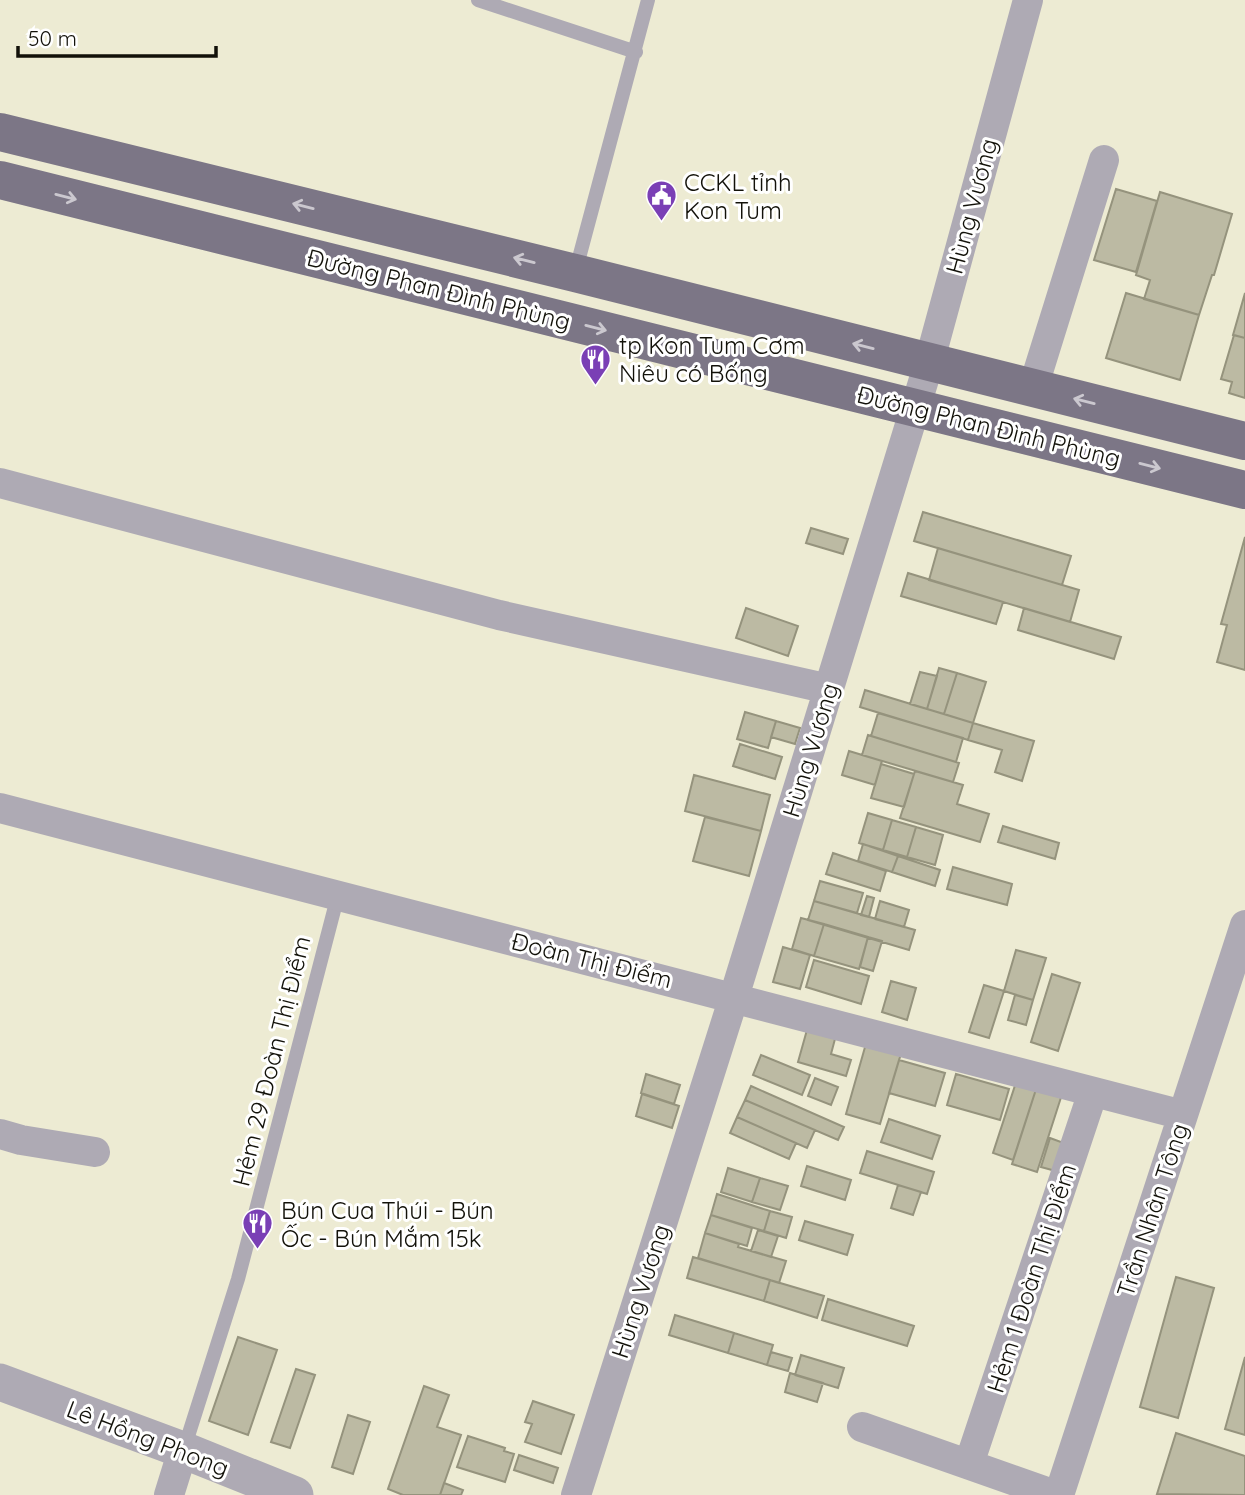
<svg xmlns="http://www.w3.org/2000/svg" width="1245" height="1495" font-family="Quicksand,sans-serif">
  <style>
    .building { fill: #bcbaa3; stroke: #95937d; stroke-width: 2 }
    .lines { fill: none; stroke-linecap: round; stroke-linejoin: round }
    .service { stroke: #aeaab4; stroke-width: 14 }
    .minor { stroke: #aeaab4; stroke-width: 30 }
    .tertiary { stroke: #aeaab4; stroke-width: 37 }
    .primary { stroke: #7c7686; stroke-width: 38 }
    .oneway { stroke: #cbc8cf }
    .labels { text-anchor: middle; dominant-baseline: central; stroke-width: 6; stroke-linejoin: round; paint-order: stroke }
    .poi-label { font-size: 24px; fill: #121109; stroke: #fff; text-anchor: start }
    .street-label { font-size: 24px; fill: #121109; stroke: #fff }
  </style>
  <rect width="100%" height="100%" fill="#edebd3"/>
  <path class="building" d="M1116,189L1157,201L1136,272L1094,260Z
    M1160,192L1232,214L1214,275H1212L1199,315L1144,299L1150,280L1136,275Z
    M1126,293L1199,315L1180,380L1106,358Z
    M1245,293V338L1233,335Z
    M1234,335L1245,338V398L1229,393L1232,382L1221,379Z
    M923,512L1071,556L1062,585L914,541Z
    M811,528L848,539L843,554L806,543Z
    M1245,537V670L1217,662L1227,625L1221,624Z
    M938,548L1079,590L1070,622L929,580Z
    M908,573L1003,602L996,624L901,596Z
    M746,608L798,626L788,656L736,638Z
    M1024,608L1121,637L1114,659L1018,630Z
    M939,668L957,673L944,714L927,709Z
    M920,672L937,676L927,709L910,704Z
    M957,673L986,682L973,723L944,714Z
    M865,690L973,723L968,740L860,707Z
    M745,712L776,721L768,748L737,739Z
    M878,713L963,738L956,762L871,736Z
    M776,721L800,728L795,744L771,737Z
    M973,723L1034,741L1022,781L995,772L1002,750L968,740Z
    M868,735L959,763L953,782L862,755Z
    M740,744L782,757L775,779L733,766Z
    M849,751L882,761L875,785L842,775Z
    M881,764L914,774L904,807L871,798Z
    M915,771L963,785L957,804L989,814L980,842L900,818Z
    M694,775L770,795L761,831L685,811Z
    M868,813L892,820L883,850L859,843Z
    M705,817L761,831L749,876L693,861Z
    M892,820L916,827L907,857L883,850Z
    M1003,826L1059,843L1055,859L998,842Z
    M916,827L943,835L935,865L907,857Z
    M863,844L898,856L892,872L858,861Z
    M833,853L886,871L880,891L826,874Z
    M898,856L940,870L935,886L892,872Z
    M953,867L1012,884L1007,905L947,889Z
    M820,881L863,893L857,913L814,901Z
    M867,896L874,898L869,917L861,915Z
    M814,901L915,930L909,950L808,920Z
    M880,901L909,910L904,927L875,919Z
    M801,918L824,924L814,956L792,949Z
    M824,924L868,937L859,969L814,956Z
    M868,937L882,941L873,971L860,967Z
    M783,947L810,955L800,989L773,982Z
    M1016,950L1046,958L1033,1000L1004,991Z
    M814,960L869,976L861,1004L806,987Z
    M1052,974L1080,983L1058,1051L1031,1042Z
    M891,981L916,988L907,1020L882,1012Z
    M984,985L1004,991L989,1038L969,1032Z
    M1015,995L1033,1000L1026,1025L1008,1020Z
    M812,1012L840,1020L831,1054L851,1060L846,1076L798,1062Z
    M871,1026L906,1037L880,1124L846,1114Z
    M761,1055L810,1075L802,1095L753,1075Z
    M899,1060L945,1073L935,1106L889,1093Z
    M1020,1070L1040,1077L1013,1160L993,1153Z
    M646,1074L680,1085L674,1104L641,1093Z
    M956,1074L1009,1089L1000,1120L947,1105Z
    M1040,1077L1065,1085L1037,1172L1012,1164Z
    M815,1078L838,1087L831,1105L808,1096Z
    M751,1086L844,1127L838,1140L745,1100Z
    M642,1094L679,1106L672,1128L636,1116Z
    M745,1100L815,1130L807,1148L737,1117Z
    M737,1117L796,1143L789,1159L730,1133Z
    M889,1119L940,1136L932,1159L881,1142Z
    M1050,1138L1072,1146L1063,1173L1041,1167Z
    M867,1151L934,1172L927,1194L860,1173Z
    M807,1166L851,1180L845,1200L801,1186Z
    M728,1168L760,1178L752,1202L721,1192Z
    M760,1178L788,1186L780,1210L752,1202Z
    M898,1185L921,1192L913,1215L891,1208Z
    M717,1194L770,1211L764,1231L711,1215Z
    M770,1211L792,1217L786,1238L764,1231Z
    M711,1215L752,1228L747,1246L705,1233Z
    M805,1221L853,1235L847,1255L799,1240Z
    M758,1230L778,1236L771,1257L751,1251Z
    M705,1233L739,1244L738,1247L786,1261L779,1283L698,1258Z
    M693,1257L770,1280L764,1301L687,1278Z
    M1176,1277L1214,1288L1178,1418L1140,1407Z
    M770,1280L824,1296L817,1318L764,1301Z
    M828,1299L914,1326L907,1346L822,1320Z
    M675,1315L734,1333L728,1353L669,1335Z
    M734,1333L773,1345L767,1365L728,1353Z
    M238,1337L277,1350L248,1435L209,1421Z
    M771,1352L792,1358L788,1371L767,1365Z
    M801,1355L844,1368L838,1388L795,1375Z
    M1245,1357V1435L1225,1429Z
    M296,1369L315,1375L290,1448L271,1442Z
    M790,1373L823,1383L817,1402L785,1392Z
    M424,1386L449,1395L437,1427L461,1435L440,1495H403L388,1489Z
    M533,1401L574,1415L561,1454L525,1442L532,1424L525,1422Z
    M348,1415L370,1422L353,1474L332,1467Z
    M1176,1433L1245,1456V1495L1157,1494Z
    M468,1436L505,1448L504,1451L514,1454L505,1482L457,1467Z
    M519,1455L558,1468L553,1483L514,1470Z
    M444,1483L463,1490L461,1495H440Z"/>
  <g class="lines">
    <path class="service" d="M478,0L636,52
      M575,273L648,0
      M184,1449L238,1279L338,895"/>
    <path class="minor" d="M1033,388L1104,160
      M0,483L499,615L829,689
      M0,808L1183,1115
      M0,1134L21,1140L95,1152
      M862,1427L1055,1495
      M969,1464L1093,1092
      M169,1495L183,1450
      M576,1495L734,997L929,363L1028,0
      M1059,1495L1245,925"/>
    <path class="tertiary" d="M0,1382L183,1450L295,1495"/>
    <path class="primary" d="M0,132L575,273L1245,441
      M0,180L1245,490"/>
  </g>
  <defs><path id="oneway-shaft" d="M-6 0H5M1.5-3L5.5 0L1.5 3" fill="none" stroke-width="1.6" stroke-linecap="round" stroke-linejoin="round" transform="scale(1.75)"/></defs>
  <g class="oneway">
    <use href="#oneway-shaft" transform="translate(66 197) rotate(14)"/>
    <use href="#oneway-shaft" transform="translate(303 206) rotate(-166)"/>
    <use href="#oneway-shaft" transform="translate(524 260) rotate(-166)"/>
    <use href="#oneway-shaft" transform="translate(596 328) rotate(14)"/>
    <use href="#oneway-shaft" transform="translate(863 346) rotate(-166)"/>
    <use href="#oneway-shaft" transform="translate(1084 401) rotate(-166)"/>
    <use href="#oneway-shaft" transform="translate(1150 466) rotate(14)"/>
  </g>
  <defs>
    <symbol id="civic-pin" viewBox="-11 -11 22 30"><path d="M0 17L-7.5 6A9.5 9.5 0 1 1 7.5 6Z" fill="#7a3fb5" stroke="#fff"/><path d="M-.6-6.5H3V-4.5H.6V-3L4-1V1h2V6H-6V1h2V-1L-.6-3ZM-1.2 2.5V6h2.4V2.5Z" fill="#fff"/></symbol>
    <symbol id="restaurant-pin" viewBox="-11 -11 22 30"><path d="M0 17L-7.5 6A9.5 9.5 0 1 1 7.5 6Z" fill="#7a3fb5" stroke="#fff"/><path d="M-5-6h1v4h1v-4h1v4h1v-4h1v5L-1.5 .5V6h-2V.5L-5-1ZM5-6V6H3V1.5H1.5Q1.5-4 5-6Z" fill="#fff"/></symbol>
  </defs>
  <g fill-rule="evenodd">
    <use href="#civic-pin" x="644" y="178" width="35" height="47"/>
    <use href="#restaurant-pin" x="578" y="342" width="35" height="47"/>
    <use href="#restaurant-pin" x="240" y="1206" width="35" height="47"/>
  </g>
  <g class="labels">
    <g class="poi-label">
      <text x="684" y="182">CCKL tỉnh<tspan x="684" dy="28">Kon Tum</tspan></text>
      <text x="619" y="345">tp Kon Tum Cơm<tspan x="619" dy="28">Niêu có Bống</tspan></text>
      <text x="281" y="1210">Bún Cua Thúi - Bún<tspan x="281" dy="28">Ốc - Bún Mắm 15k</tspan></text>
    </g>
    <g class="street-label">
      <text transform="translate(971 206) rotate(-75)">Hùng Vương</text>
      <text transform="translate(439 289) rotate(14)">Đường Phan Đình Phùng</text>
      <text transform="translate(989 426) rotate(14)">Đường Phan Đình Phùng</text>
      <text transform="translate(810 750) rotate(-73)">Hùng Vương</text>
      <text transform="translate(592 960) rotate(14)">Đoàn Thị Điểm</text>
      <text transform="translate(271 1061) rotate(-76)">Hẻm 29 Đoàn Thị Điểm</text>
      <text transform="translate(1152 1210) rotate(-72)">Trần Nhân Tông</text>
      <text transform="translate(1031 1278) rotate(-72)">Hẻm 1 Đoàn Thị Điểm</text>
      <text transform="translate(640 1291) rotate(-72)">Hùng Vương</text>
      <text transform="translate(148 1438) rotate(21)">Lê Hồng Phong</text>
    </g>
  </g>
  <path d="M18 46v10h198v-10" fill="none" stroke="#121109" stroke-width="3.5"/>
  <text x="28" y="46" font-size="21" fill="#121109" stroke="#ffffff" stroke-width="5" paint-order="stroke">50 m</text>
</svg>
